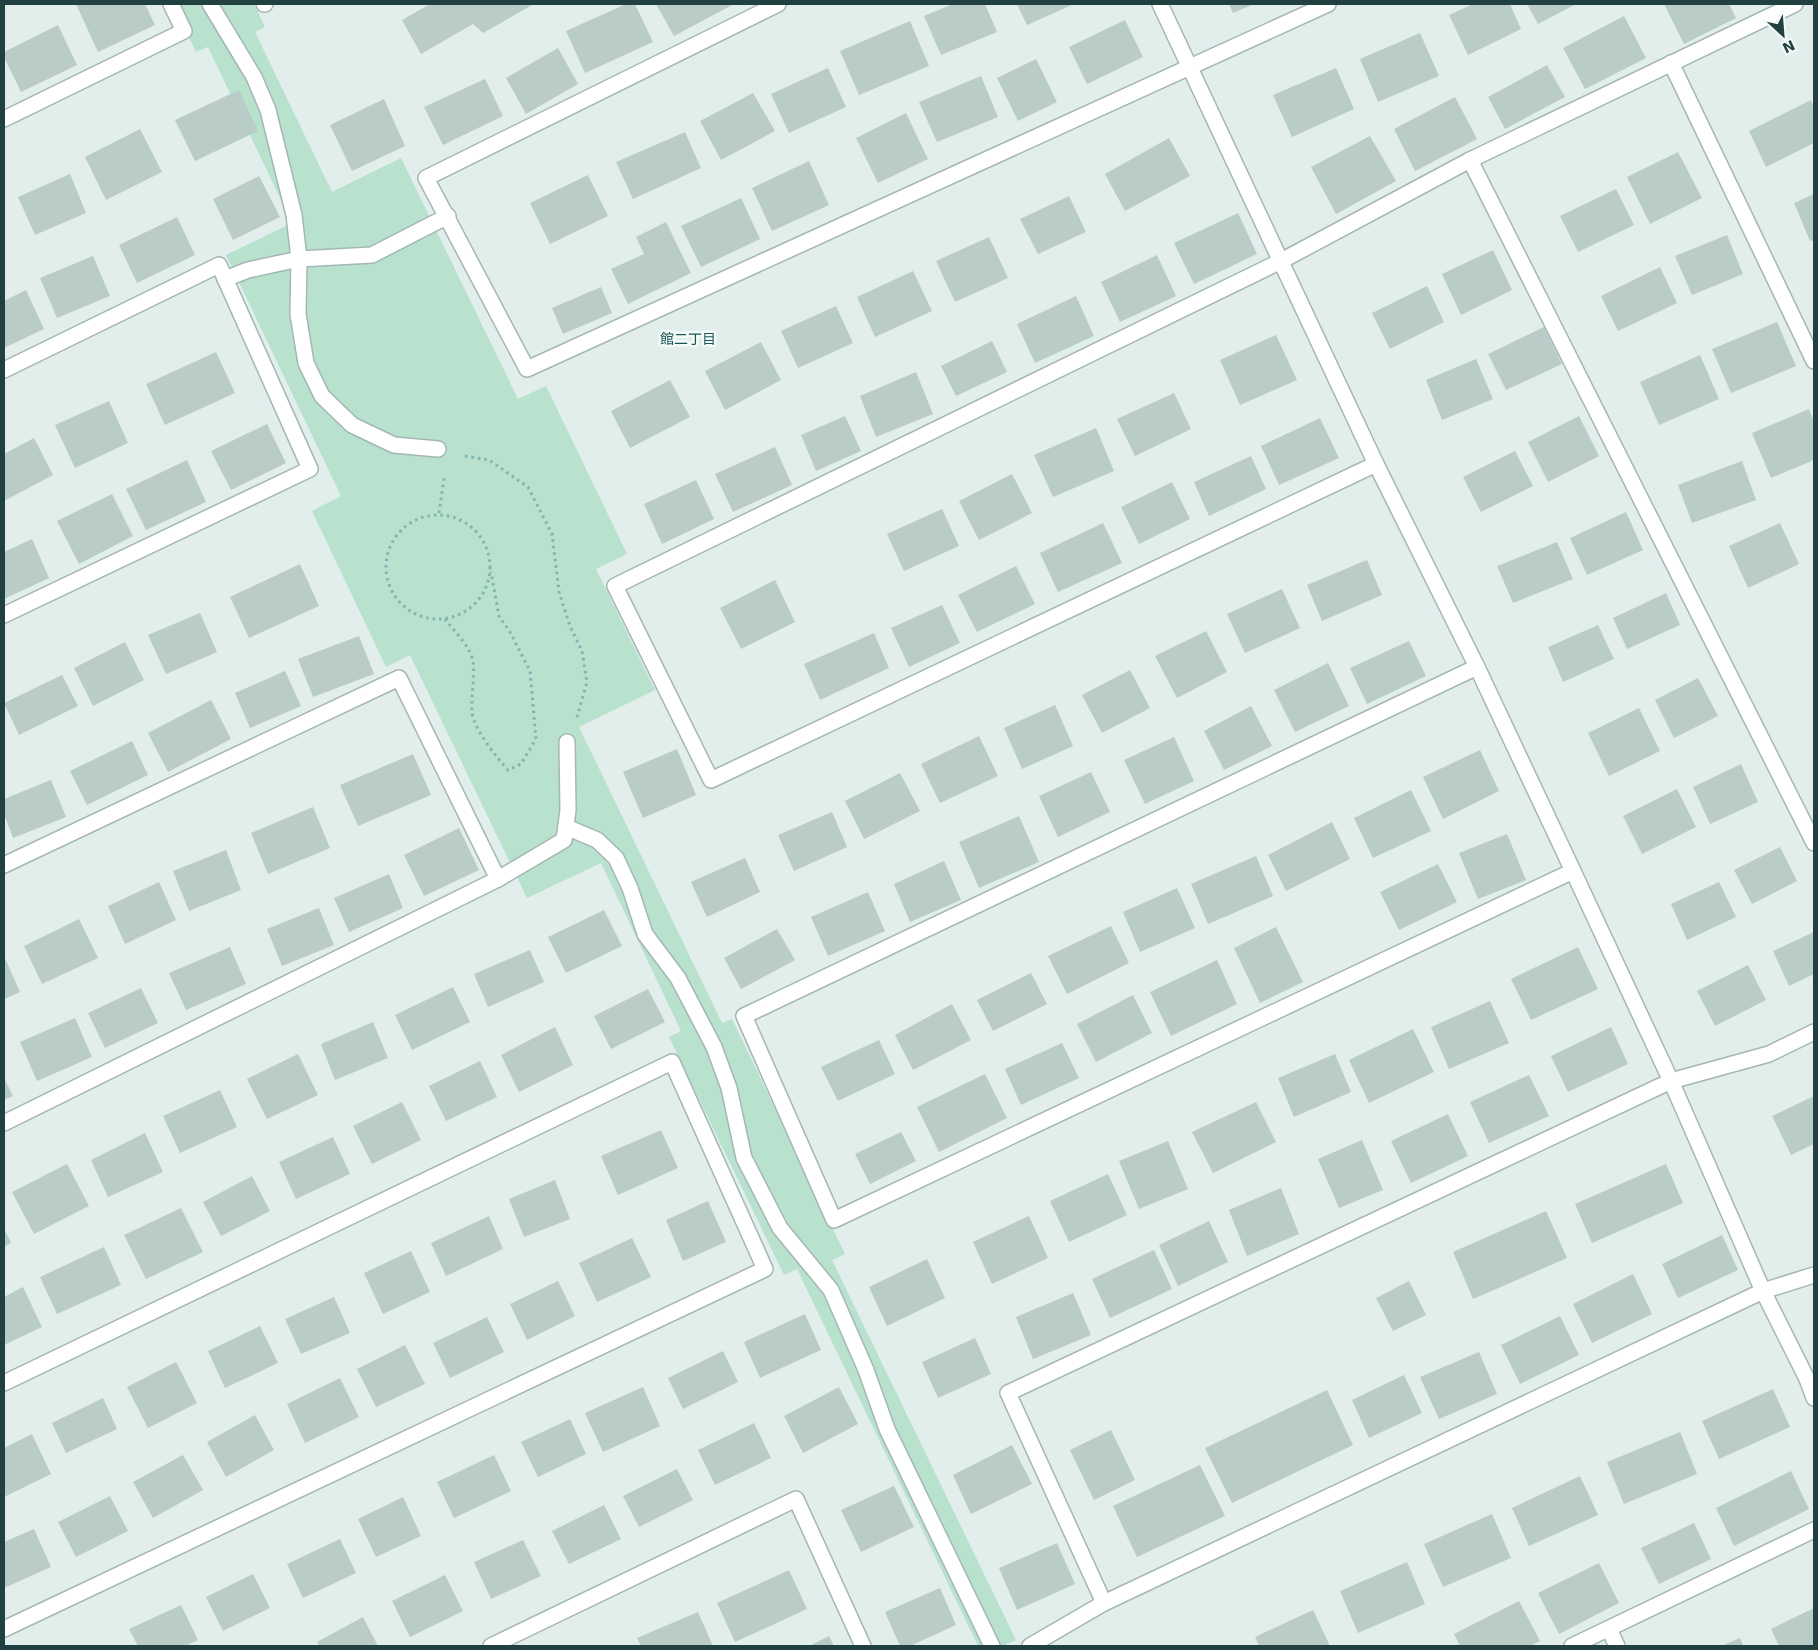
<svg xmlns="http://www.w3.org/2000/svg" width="1818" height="1650" font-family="'DejaVu Sans','Noto Sans JP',sans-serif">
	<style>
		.green { fill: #b8e1ce }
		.building { fill: #baccc8 }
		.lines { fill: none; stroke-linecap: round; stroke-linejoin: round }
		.pedestrian-casing { stroke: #a4b7b4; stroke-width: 18 }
		.minor-casing { stroke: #a4b7b4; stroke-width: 18 }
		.tertiary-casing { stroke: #a4b7b4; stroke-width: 18 }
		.path { stroke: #7fb5b1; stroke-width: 3; stroke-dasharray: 2.5 4; stroke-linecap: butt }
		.pedestrian { stroke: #fff; stroke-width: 15 }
		.minor { stroke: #fff; stroke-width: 15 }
		.tertiary { stroke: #fff; stroke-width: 15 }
		.labels { text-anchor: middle; stroke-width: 5; stroke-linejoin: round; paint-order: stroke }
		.neighbourhood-label { font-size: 14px; fill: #195555; stroke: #f3faf8 }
	</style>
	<rect width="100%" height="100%" fill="#e2eeeb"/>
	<!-- green -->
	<polygon class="green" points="173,4 254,4 265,27 255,32 332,192 401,158 518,399 546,386 627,554 596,569 655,690 579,727 722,1023 732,1019 845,1254 832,1260 1016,1640 1003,1646 978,1646 797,1269 784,1275 669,1037 681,1031 601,863 527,898 410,655 386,667 312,511 341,496 226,255 292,223 208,47 196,52"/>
	<!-- building -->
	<g class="building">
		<polygon points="76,4 145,4 155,25 98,52"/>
		<polygon points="430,4 534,4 483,33 473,24 421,54 402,20"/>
		<polygon points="626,4 635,4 653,42 585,73 566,31"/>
		<polygon points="656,4 734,4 674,36"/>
		<polygon points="953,4 985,4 997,32 941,55 924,16"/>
		<polygon points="1017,4 1074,4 1027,25"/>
		<polygon points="1229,4 1254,4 1233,13"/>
		<polygon points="1473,4 1510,4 1521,29 1468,55 1449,15"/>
		<polygon points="1527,4 1576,4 1538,24"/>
		<polygon points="1664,4 1729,4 1736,18 1684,44"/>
		<polygon points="1624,16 1646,58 1585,89 1563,48"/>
		<polygon points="1125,20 1143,57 1087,84 1069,47"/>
		<polygon points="910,21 929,66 859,95 840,51"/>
		<polygon points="58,25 77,65 21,92 4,57 4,52"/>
		<polygon points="1420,33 1439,76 1378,102 1360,59"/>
		<polygon points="558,48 578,84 526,114 506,78"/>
		<polygon points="1036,59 1057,102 1018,121 997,78"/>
		<polygon points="1547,65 1565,97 1505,129 1488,97"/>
		<polygon points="828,68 846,107 789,133 771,94"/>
		<polygon points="1336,68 1354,109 1292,137 1273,95"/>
		<polygon points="981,76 998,117 937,142 919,102"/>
		<polygon points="485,79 503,116 443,145 424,107"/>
		<polygon points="239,90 258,131 195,161 175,120"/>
		<polygon points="753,93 775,131 721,160 700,121"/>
		<polygon points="1455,97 1477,139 1415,171 1394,129"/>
		<polygon points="384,99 405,146 352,171 330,125"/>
		<polygon points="1811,100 1814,107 1814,143 1766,167 1749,131"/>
		<polygon points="906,113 928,159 878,183 856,138"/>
		<polygon points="140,129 162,172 106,200 85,157"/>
		<polygon points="685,132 701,168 633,199 616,162"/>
		<polygon points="1370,136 1396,181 1336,214 1311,167"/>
		<polygon points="1169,138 1190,176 1125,211 1105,174"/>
		<polygon points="1678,152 1702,198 1650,224 1627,177"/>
		<polygon points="809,161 829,205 772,231 752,188"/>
		<polygon points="70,174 86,213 35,235 18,197"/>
		<polygon points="588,175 608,216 550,244 530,203"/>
		<polygon points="259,176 280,217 233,240 213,199"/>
		<polygon points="1616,189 1634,225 1578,252 1560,216"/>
		<polygon points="1814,194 1814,240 1810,241 1794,203"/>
		<polygon points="1069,196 1086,232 1038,254 1020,219"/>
		<polygon points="741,198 760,239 701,267 681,226"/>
		<polygon points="1238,213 1257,254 1194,284 1174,243"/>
		<polygon points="177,217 195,255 137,283 119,245"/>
		<polygon points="666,222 691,273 628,304 611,269 644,254 636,237"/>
		<polygon points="1727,235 1743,274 1692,295 1675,256"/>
		<polygon points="989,237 1008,278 955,302 936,261"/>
		<polygon points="1493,250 1512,290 1461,315 1442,274"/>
		<polygon points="1157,255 1176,296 1120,322 1101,282"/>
		<polygon points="93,256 110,296 57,318 40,278"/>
		<polygon points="1660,267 1677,303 1618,331 1601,296"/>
		<polygon points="913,271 932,311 875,337 857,297"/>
		<polygon points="1427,286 1444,322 1390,349 1372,313"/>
		<polygon points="601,287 612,313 563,334 552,308"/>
		<polygon points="26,290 44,329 4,348 4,301"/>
		<polygon points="1076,296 1094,336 1035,363 1017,324"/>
		<polygon points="836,306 853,343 798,368 781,331"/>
		<polygon points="1777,322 1796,366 1731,393 1712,349"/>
		<polygon points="1544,327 1562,364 1506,390 1488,354"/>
		<polygon points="1276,335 1297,380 1240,405 1220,360"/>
		<polygon points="992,341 1007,372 956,396 941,366"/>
		<polygon points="761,342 781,380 725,410 705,371"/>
		<polygon points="216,352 235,393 165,425 146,384"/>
		<polygon points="1700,355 1719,399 1659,425 1640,382"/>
		<polygon points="1476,359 1493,399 1442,420 1426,380"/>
		<polygon points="916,372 933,414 876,437 860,396"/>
		<polygon points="670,380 690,417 630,448 611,411"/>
		<polygon points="1174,393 1191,429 1135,456 1117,419"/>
		<polygon points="109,401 128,443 75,468 55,425"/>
		<polygon points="1809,409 1814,421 1814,460 1771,478 1752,433"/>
		<polygon points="845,416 861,451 816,471 801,435"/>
		<polygon points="1579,416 1599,456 1548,482 1528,442"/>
		<polygon points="1320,418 1339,458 1279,485 1261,446"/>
		<polygon points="267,424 286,463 231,490 211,451"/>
		<polygon points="1096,428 1114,471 1053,497 1034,455"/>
		<polygon points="34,438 53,475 4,501 4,454"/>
		<polygon points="775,447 792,485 733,512 715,474"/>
		<polygon points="1515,451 1533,486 1481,512 1463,477"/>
		<polygon points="1251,456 1266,489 1209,516 1194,482"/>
		<polygon points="187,460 206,502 146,530 126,489"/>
		<polygon points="1742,461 1756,500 1692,523 1678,485"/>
		<polygon points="1012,474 1032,513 979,540 959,501"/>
		<polygon points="696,480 714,519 662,544 644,504"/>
		<polygon points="1172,482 1190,519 1139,544 1121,507"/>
		<polygon points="112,494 133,536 79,564 57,521"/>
		<polygon points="942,509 959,546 904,571 887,534"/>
		<polygon points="1626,512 1643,550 1587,575 1570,538"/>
		<polygon points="1103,523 1122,563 1058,592 1040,553"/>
		<polygon points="1780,523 1799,564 1748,588 1729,546"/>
		<polygon points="32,539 49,578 4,599 4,552"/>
		<polygon points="1557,542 1573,579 1513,603 1497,566"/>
		<polygon points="1367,560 1382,595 1322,621 1307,585"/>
		<polygon points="300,564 319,606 249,638 230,597"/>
		<polygon points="1016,566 1035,604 977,632 958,595"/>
		<polygon points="775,580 795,622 741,649 720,608"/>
		<polygon points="1282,589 1300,628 1245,653 1227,614"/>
		<polygon points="1666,593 1680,625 1627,649 1613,618"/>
		<polygon points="942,605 960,643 909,667 891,628"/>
		<polygon points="200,613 217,652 166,674 148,635"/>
		<polygon points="1598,625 1614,659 1563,682 1548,647"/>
		<polygon points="1206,631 1227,672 1177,698 1155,656"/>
		<polygon points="874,633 889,668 820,700 804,664"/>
		<polygon points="359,636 374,674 313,697 298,659"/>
		<polygon points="1409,641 1426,676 1367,704 1350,668"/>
		<polygon points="125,642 144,680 93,706 74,668"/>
		<polygon points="1328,663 1349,706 1295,732 1274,690"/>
		<polygon points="1130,670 1150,708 1102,733 1082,695"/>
		<polygon points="285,671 301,706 250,728 235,693"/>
		<polygon points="62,675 78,706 19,735 4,703"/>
		<polygon points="1698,678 1718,716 1674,738 1655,700"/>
		<polygon points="211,700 231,739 168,772 148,733"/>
		<polygon points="1055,705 1073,746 1022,769 1004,728"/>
		<polygon points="1251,706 1272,746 1224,770 1204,731"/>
		<polygon points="1639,708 1660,751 1609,776 1588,733"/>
		<polygon points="979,736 998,776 940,803 921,764"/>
		<polygon points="1174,737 1194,781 1145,804 1124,760"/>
		<polygon points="132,741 148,775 87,805 70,771"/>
		<polygon points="677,749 696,795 643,818 623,772"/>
		<polygon points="1480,750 1499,791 1443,819 1423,777"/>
		<polygon points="413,754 431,795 358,826 340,785"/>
		<polygon points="1741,764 1758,802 1710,824 1693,787"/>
		<polygon points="1091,772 1110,812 1058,837 1039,796"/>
		<polygon points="900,773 920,811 864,839 845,801"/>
		<polygon points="51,780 66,817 13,838 4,814 4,799"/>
		<polygon points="1677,789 1696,827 1642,854 1623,816"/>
		<polygon points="1411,790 1431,831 1373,858 1354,818"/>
		<polygon points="313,807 330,848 268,874 251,833"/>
		<polygon points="832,812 847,847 794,871 778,835"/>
		<polygon points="1019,816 1039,862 979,888 959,842"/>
		<polygon points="1332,822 1350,859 1286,891 1268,855"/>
		<polygon points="459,828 479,870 424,896 404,855"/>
		<polygon points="1507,834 1526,880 1478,899 1459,853"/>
		<polygon points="1780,847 1797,881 1752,904 1734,870"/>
		<polygon points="226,850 241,890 189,911 173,871"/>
		<polygon points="1256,856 1273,896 1208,924 1191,884"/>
		<polygon points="745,858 760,892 707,917 691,882"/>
		<polygon points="944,861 961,900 910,922 894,884"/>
		<polygon points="1438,864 1457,902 1399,930 1380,892"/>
		<polygon points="389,874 403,908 349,932 334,898"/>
		<polygon points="159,882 176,920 125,944 108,906"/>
		<polygon points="1719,882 1736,917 1687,940 1671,904"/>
		<polygon points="1177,888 1195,928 1140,952 1123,912"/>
		<polygon points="868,892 885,931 828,956 811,917"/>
		<polygon points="319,908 334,945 282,966 267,929"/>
		<polygon points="604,910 622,946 566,973 548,937"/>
		<polygon points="79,919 98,958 42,984 24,946"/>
		<polygon points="1111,926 1129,963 1067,994 1048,956"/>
		<polygon points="1276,927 1303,982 1260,1003 1234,948"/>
		<polygon points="777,929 795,960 741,989 724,958"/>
		<polygon points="1814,932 1814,974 1789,986 1773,951"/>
		<polygon points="230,947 246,984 186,1010 169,973"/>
		<polygon points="1578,947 1598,989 1531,1020 1511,979"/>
		<polygon points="530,950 544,982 488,1007 474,974"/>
		<polygon points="4,956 20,992 4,999"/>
		<polygon points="1217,960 1237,1004 1171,1036 1150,992"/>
		<polygon points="1748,965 1766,1000 1715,1026 1697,991"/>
		<polygon points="1031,973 1047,1004 993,1031 977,1000"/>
		<polygon points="453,987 470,1022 412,1050 395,1015"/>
		<polygon points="141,988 158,1023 105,1048 88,1013"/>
		<polygon points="648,989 665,1022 611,1049 594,1016"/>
		<polygon points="1133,995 1152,1033 1096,1062 1077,1024"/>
		<polygon points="1490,1001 1509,1043 1449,1069 1431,1027"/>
		<polygon points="952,1004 971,1040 913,1070 895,1035"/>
		<polygon points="75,1018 92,1057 37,1081 20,1042"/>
		<polygon points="373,1022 388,1058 335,1080 321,1044"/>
		<polygon points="555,1027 573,1065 519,1092 501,1055"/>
		<polygon points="1611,1027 1628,1064 1568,1092 1551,1056"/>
		<polygon points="1413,1029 1434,1072 1369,1103 1349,1060"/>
		<polygon points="879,1040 895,1074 838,1101 821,1067"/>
		<polygon points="1062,1043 1079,1078 1021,1105 1005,1069"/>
		<polygon points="298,1054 318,1095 267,1119 247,1079"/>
		<polygon points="1335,1054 1351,1092 1294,1117 1278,1078"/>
		<polygon points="480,1061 497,1097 446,1121 429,1086"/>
		<polygon points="985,1074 1007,1118 939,1152 917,1107"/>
		<polygon points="1529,1075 1549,1116 1489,1143 1470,1102"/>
		<polygon points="4,1078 13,1096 4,1100"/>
		<polygon points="220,1090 237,1127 180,1153 163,1116"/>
		<polygon points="1814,1096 1814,1144 1791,1155 1772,1116"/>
		<polygon points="402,1102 421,1140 372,1164 353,1126"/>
		<polygon points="1256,1102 1276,1142 1213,1173 1192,1132"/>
		<polygon points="1448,1114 1468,1156 1411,1183 1391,1141"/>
		<polygon points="661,1130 678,1168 618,1195 601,1156"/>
		<polygon points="901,1132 916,1161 870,1184 855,1154"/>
		<polygon points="145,1133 163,1172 108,1197 91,1160"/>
		<polygon points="333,1137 350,1174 296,1199 279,1162"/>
		<polygon points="1362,1140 1383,1190 1339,1208 1318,1159"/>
		<polygon points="1168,1141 1188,1189 1139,1209 1119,1161"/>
		<polygon points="67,1164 89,1206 34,1234 12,1192"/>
		<polygon points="1666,1164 1683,1203 1592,1243 1575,1204"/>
		<polygon points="1108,1174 1127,1215 1069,1242 1050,1201"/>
		<polygon points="252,1176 270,1211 221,1236 203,1202"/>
		<polygon points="555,1180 570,1219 524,1237 509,1199"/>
		<polygon points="1281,1188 1299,1234 1247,1256 1229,1210"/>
		<polygon points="708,1201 726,1242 683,1261 666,1220"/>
		<polygon points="181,1208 203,1252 146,1279 124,1235"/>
		<polygon points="1546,1211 1567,1258 1473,1299 1453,1252"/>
		<polygon points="489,1216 503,1249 446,1276 431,1243"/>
		<polygon points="1029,1216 1048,1258 992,1284 973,1242"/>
		<polygon points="1209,1221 1228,1262 1178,1286 1159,1245"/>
		<polygon points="4,1228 11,1243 4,1247"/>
		<polygon points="1722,1235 1738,1270 1678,1298 1662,1264"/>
		<polygon points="632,1238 651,1277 597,1302 579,1263"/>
		<polygon points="104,1247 121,1285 57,1314 40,1277"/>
		<polygon points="1154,1250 1172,1289 1110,1318 1092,1279"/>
		<polygon points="411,1251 430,1292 383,1314 364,1273"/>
		<polygon points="927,1259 945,1298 887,1326 869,1287"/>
		<polygon points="1633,1274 1652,1314 1592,1343 1573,1304"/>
		<polygon points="558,1281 575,1316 527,1340 510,1304"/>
		<polygon points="1409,1281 1426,1315 1393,1331 1376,1298"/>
		<polygon points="23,1287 42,1327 4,1345 4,1297"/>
		<polygon points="1073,1293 1091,1335 1033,1359 1016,1317"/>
		<polygon points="334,1297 350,1333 301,1354 285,1319"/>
		<polygon points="805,1314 821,1350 760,1378 744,1342"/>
		<polygon points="1560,1316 1579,1355 1520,1384 1501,1345"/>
		<polygon points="487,1317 504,1352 450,1378 433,1343"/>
		<polygon points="260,1326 278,1363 225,1388 208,1351"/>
		<polygon points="975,1338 991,1374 938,1398 922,1362"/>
		<polygon points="405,1345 425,1384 376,1407 357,1369"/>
		<polygon points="723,1351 738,1382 683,1409 668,1378"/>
		<polygon points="1479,1352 1497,1394 1439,1419 1420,1377"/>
		<polygon points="176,1362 197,1403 148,1428 127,1387"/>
		<polygon points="1404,1375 1422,1413 1369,1438 1352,1400"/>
		<polygon points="340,1378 359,1417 305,1443 287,1404"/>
		<polygon points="643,1387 660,1426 603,1452 585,1413"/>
		<polygon points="839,1387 858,1424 803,1453 784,1416"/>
		<polygon points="1773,1389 1790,1427 1719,1459 1702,1421"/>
		<polygon points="1327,1390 1353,1445 1232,1503 1205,1448"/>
		<polygon points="103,1398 117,1429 66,1453 52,1423"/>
		<polygon points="255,1415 274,1450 226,1477 207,1442"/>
		<polygon points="570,1419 586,1454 538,1477 521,1442"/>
		<polygon points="754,1423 771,1458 715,1485 698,1450"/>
		<polygon points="1111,1430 1135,1480 1094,1500 1070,1450"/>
		<polygon points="1680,1432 1697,1474 1624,1504 1607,1462"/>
		<polygon points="32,1434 51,1474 4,1497 4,1448"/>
		<polygon points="1012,1445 1032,1484 971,1514 953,1475"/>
		<polygon points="183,1455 203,1490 153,1518 133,1482"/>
		<polygon points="494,1455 511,1491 454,1518 437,1482"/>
		<polygon points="1200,1465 1225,1516 1137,1557 1113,1506"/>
		<polygon points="677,1469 693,1500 639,1527 623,1496"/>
		<polygon points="1791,1471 1809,1509 1734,1546 1716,1508"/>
		<polygon points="1580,1476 1598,1515 1529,1546 1512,1508"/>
		<polygon points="894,1486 914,1527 861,1552 841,1510"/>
		<polygon points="110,1496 128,1531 76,1557 58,1522"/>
		<polygon points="403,1497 421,1536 376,1557 358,1519"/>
		<polygon points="604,1505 621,1539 569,1564 552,1531"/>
		<polygon points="1492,1514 1511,1558 1443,1587 1424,1544"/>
		<polygon points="1694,1523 1711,1559 1659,1584 1641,1548"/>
		<polygon points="34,1529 51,1567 4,1588 4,1542"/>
		<polygon points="340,1539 356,1573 303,1598 287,1564"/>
		<polygon points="523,1540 541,1576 491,1599 474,1562"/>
		<polygon points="1057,1543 1075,1584 1017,1610 999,1568"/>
		<polygon points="1407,1562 1425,1604 1358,1633 1340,1591"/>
		<polygon points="1599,1563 1619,1603 1559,1634 1538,1593"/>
		<polygon points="789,1570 807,1609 735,1642 717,1603"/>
		<polygon points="253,1574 270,1608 223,1631 206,1597"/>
		<polygon points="445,1575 463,1611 410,1637 392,1601"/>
		<polygon points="940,1588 956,1625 910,1646 900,1646 885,1612"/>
		<polygon points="1519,1601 1540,1641 1530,1646 1460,1646 1454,1634"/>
		<polygon points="181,1605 198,1640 185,1646 138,1646 129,1629"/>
		<polygon points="1814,1608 1814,1646 1779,1646 1771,1629"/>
		<polygon points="1313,1610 1330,1646 1259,1646 1255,1637"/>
		<polygon points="698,1612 713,1646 641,1646 637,1638"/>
		<polygon points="363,1617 378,1646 320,1646 317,1642"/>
		<polygon points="829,1636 834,1646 809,1646"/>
		<polygon points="1740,1638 1743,1646 1721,1646"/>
	</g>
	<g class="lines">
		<defs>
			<g id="pedestrian">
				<polyline points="210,4 254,77 268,110 294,215 299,259 298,314 306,363 322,396 352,425 394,445 438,449"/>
				<polyline points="225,279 248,270 299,259 372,255 448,216"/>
				<polyline points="566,827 597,840 616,858 630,888 645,934 678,978 714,1047 729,1088 744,1158 780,1228 831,1290 866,1370 887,1429 992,1646"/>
				<polyline points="498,879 564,840 568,810 567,742"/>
			</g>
			<g id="minor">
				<polyline points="264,4 265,4"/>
				<polyline points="778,4 426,178 527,369 1328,4"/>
				<polyline points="1671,63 1814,361"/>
				<polyline points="4,119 184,31 171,4"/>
				<polyline points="1470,160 1814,843"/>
				<polyline points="4,370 219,265 310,469 4,615"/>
				<polyline points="1376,464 711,780 615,586 1281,261 1470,160 1795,4"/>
				<polyline points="1477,667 744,1016 834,1220 1573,871"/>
				<polyline points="4,865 399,678 498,879 4,1123"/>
				<polyline points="1814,1275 1763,1291 1807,1379 1814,1398"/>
				<polyline points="4,1383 672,1062 765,1269 4,1629"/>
				<polyline points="1104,1603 1008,1393 1671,1081 1769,1054 1814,1032"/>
				<polyline points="1609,1629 1617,1646"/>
				<polyline points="491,1646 796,1499 863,1646"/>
				<polyline points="1572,1646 1814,1530"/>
			</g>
			<polyline id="tertiary" points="1030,1646 1104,1603 1763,1291 1671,1081 1573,871 1477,667 1376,464 1160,4"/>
		</defs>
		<!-- pedestrian casing -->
		<use href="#pedestrian" class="pedestrian-casing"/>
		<!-- minor casing -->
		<use href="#minor" class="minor-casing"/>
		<!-- tertiary casing -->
		<use href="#tertiary" class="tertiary-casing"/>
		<!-- path -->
		<g class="path">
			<polyline points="465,456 489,460 528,487 552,534 559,592 570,626 582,651 587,682 577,717"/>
			<polyline points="439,513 444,478"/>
			<circle cx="438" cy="567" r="52"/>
			<path d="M445,619c9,12 25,27 28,42 2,17 -2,34 -1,50 0,16 25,47 36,59l13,-6 15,-25 -6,-68 -20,-39 -11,-16 -8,-44"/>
		</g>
		<!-- pedestrian -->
		<use href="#pedestrian" class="pedestrian"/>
		<!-- minor -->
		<use href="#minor" class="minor"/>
		<!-- tertiary -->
		<use href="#tertiary" class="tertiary"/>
	</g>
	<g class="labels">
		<!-- neighbourhood labels -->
		<g class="neighbourhood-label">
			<text x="688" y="344">館二丁目</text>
		</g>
	</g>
	<!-- border -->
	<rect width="1818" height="1650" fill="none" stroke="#204140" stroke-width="10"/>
	<!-- north arrow -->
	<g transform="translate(1783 35) rotate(154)" stroke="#f3faf8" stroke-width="4" paint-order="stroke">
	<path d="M0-4L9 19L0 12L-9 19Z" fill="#204140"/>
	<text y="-8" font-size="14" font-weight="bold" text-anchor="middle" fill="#204140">N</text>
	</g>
</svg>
